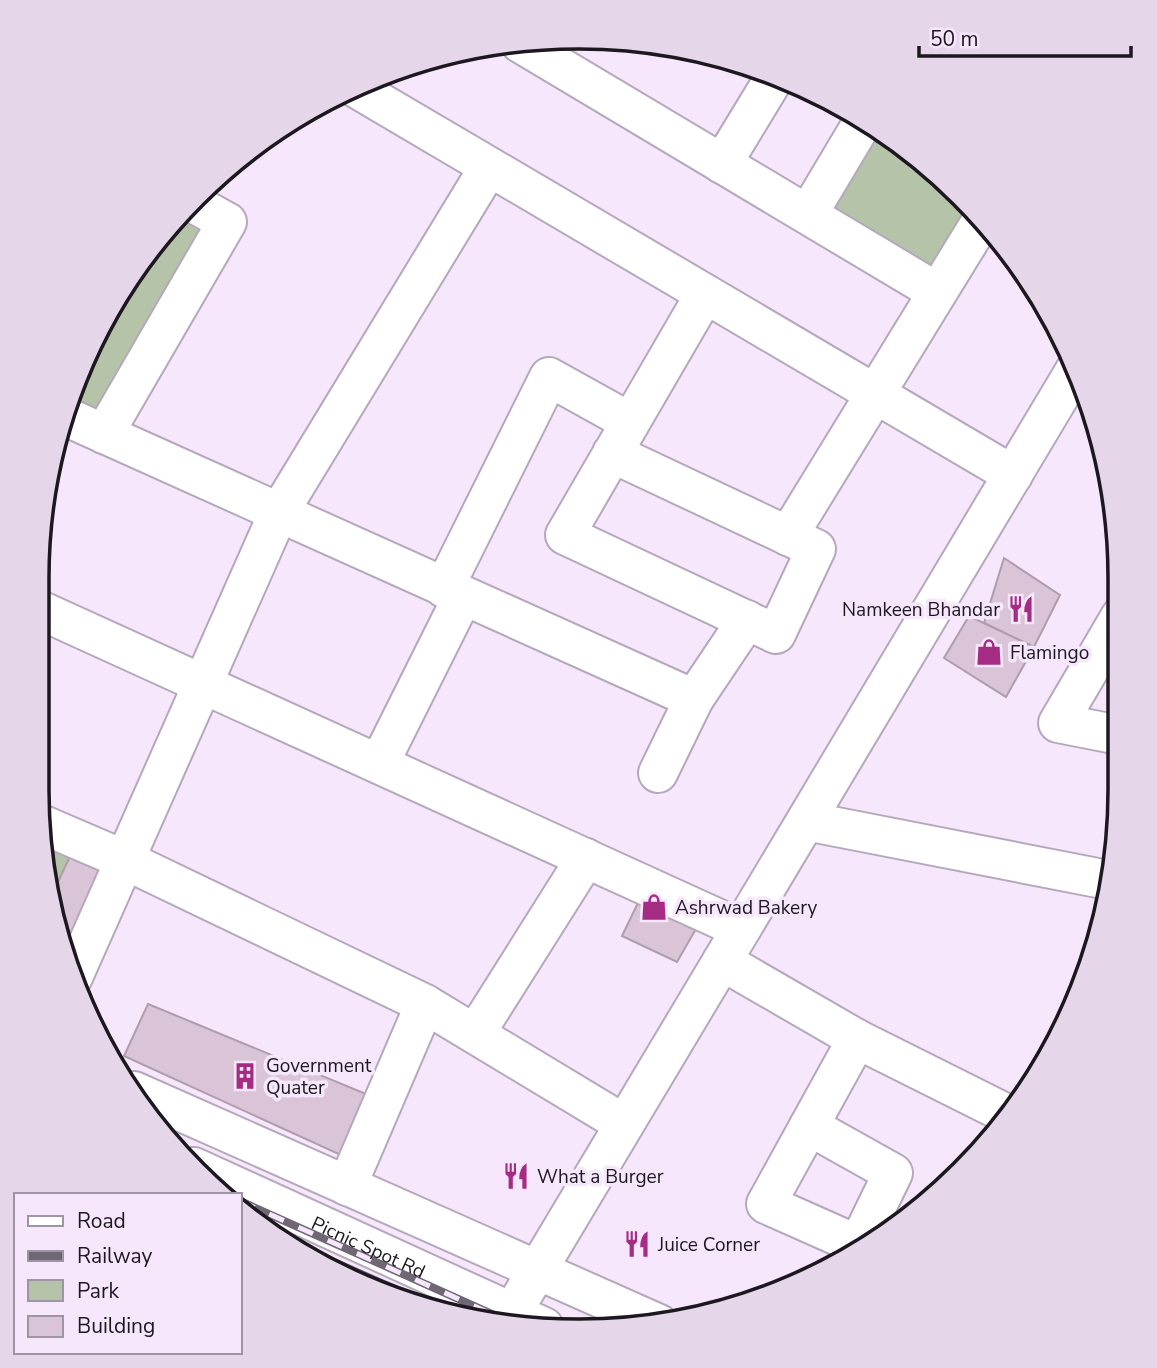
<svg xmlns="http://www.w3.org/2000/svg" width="1157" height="1368" font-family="'Nunito Sans',sans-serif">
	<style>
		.green { fill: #b5c4a9 }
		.building { fill: #d9c5d7; stroke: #af9cad; stroke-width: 2 }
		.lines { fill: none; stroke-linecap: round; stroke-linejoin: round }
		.minor-casing { stroke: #b6a8bc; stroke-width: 42 }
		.minor { stroke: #fff; stroke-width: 38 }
		.rail-casing { stroke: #6f6774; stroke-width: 8 }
		.rail { stroke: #f6e7fc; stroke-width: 5; stroke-dasharray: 16; stroke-linecap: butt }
		.labels { text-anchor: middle; stroke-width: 7; stroke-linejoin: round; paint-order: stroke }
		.poi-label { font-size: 19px; fill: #1d1820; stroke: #f6e7fc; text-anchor: start }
		.street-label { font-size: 19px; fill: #1d1820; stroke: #f6e7fc }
		.rim { fill: none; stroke: #1d1820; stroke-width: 3.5 }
	</style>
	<rect width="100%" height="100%" fill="#f6e7fc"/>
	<!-- green -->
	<g class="green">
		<polygon points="880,128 962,196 973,210 936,271 826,203"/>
		<polygon points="179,219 204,233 99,412 75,399 92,339"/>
		<polygon points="44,842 71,854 51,897"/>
	</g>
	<!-- building -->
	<g class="building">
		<polygon points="1004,558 1060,595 1034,647 984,623"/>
		<polygon points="969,616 1034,647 1006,697 944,658"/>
		<polygon points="71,854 109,854 65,955 55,929 51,897"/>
		<polygon points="646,886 697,927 677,962 622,936"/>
		<polygon points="148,1004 371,1096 343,1156 124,1056"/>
	</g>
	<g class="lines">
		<defs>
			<g id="minor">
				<polyline points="520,43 937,292"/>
				<polyline points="354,87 1013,475"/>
				<polyline points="722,164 776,75"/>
				<polyline points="808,214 864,120"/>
				<polyline points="69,418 694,699"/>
				<polyline points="104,434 227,222 191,202"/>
				<polyline points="612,453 816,549 776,634 565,535 705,294"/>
				<polyline points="788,536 982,220"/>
				<polyline points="444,588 549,377 630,422"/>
				<polyline points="40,610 741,929"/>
				<polyline points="1119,735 1058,723 1120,617"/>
				<polyline points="379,764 463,596"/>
				<polyline points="658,773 694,699 747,620"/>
				<polyline points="806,821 1108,880"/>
				<polyline points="41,824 125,860 425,1004 624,1124"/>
				<polyline points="722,961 857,1039 1009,1115"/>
				<polyline points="73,977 278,514 489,167"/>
				<polyline points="475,1034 586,858"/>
				<polyline points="857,1039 766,1204 865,1248"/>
				<polyline points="134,1091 659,1324"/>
				<polyline points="809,1126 893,1173 858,1245"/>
				<path id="s1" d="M194,1167l350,160"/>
				<polyline points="347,1186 425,1004"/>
				<polyline points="504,1326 1077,367"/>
			</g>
		</defs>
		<!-- minor casing -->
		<use href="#minor" class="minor-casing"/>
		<!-- minor -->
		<use href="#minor" class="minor"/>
		<defs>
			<g id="rail">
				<polyline points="225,1194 227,1195"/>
				<polyline points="240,1201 521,1327"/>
				<polyline points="271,1234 440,1309"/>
			</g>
		</defs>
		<!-- rail casing -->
		<use href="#rail" class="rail-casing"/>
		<!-- rail -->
		<use href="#rail" class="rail"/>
	</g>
	<!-- icons -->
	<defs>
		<symbol id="restaurant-bare" viewBox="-9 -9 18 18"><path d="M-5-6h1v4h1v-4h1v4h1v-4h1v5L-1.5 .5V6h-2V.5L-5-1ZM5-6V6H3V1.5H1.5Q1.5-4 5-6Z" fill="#a42c83" stroke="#f6e7fc" stroke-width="2.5" paint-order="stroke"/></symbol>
		<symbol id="shop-bare" viewBox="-9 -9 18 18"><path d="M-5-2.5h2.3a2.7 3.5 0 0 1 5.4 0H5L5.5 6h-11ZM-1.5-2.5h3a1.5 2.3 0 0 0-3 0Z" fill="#a42c83" stroke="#f6e7fc" stroke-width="2.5" paint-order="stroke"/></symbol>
		<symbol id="building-bare" viewBox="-9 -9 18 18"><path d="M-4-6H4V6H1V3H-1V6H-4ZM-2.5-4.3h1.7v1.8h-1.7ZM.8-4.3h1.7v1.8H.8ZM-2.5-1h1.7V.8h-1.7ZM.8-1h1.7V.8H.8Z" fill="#a42c83" stroke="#f6e7fc" stroke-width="2.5" paint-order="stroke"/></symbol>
	</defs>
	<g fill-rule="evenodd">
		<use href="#restaurant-bare" x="1002" y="590" width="38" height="38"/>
		<use href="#shop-bare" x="970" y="633" width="38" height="38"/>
		<use href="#shop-bare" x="635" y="888" width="38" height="38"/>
		<use href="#building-bare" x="226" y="1057" width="38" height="38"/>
		<use href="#restaurant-bare" x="497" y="1157" width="38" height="38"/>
		<use href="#restaurant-bare" x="618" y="1225" width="38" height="38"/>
	</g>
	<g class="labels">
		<!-- poi labels -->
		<g class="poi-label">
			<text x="1000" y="616" text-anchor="end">Namkeen Bhandar</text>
			<text x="1010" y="659">Flamingo</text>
			<text x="675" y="914">Ashrwad Bakery</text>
			<text x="266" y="1072">Government<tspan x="266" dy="22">Quater</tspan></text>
			<text x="537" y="1183">What a Burger</text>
			<text x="658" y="1251">Juice Corner</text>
		</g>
		<!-- street labels -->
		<g class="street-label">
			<text dy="7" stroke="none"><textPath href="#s1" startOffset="192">Picnic Spot Rd</textPath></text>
		</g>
	</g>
	<!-- crop -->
	<path d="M0 0H1157V1368H0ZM578 49H579A529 529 0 0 1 1108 578V790A529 529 0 0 1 579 1319H578A529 529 0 0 1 49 790V578A529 529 0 0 1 578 49Z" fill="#e5d6ea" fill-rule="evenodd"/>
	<path class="rim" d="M578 49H579A529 529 0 0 1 1108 578V790A529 529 0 0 1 579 1319H578A529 529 0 0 1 49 790V578A529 529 0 0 1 578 49Z"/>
	<!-- legend -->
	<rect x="14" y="1193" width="228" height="161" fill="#f6e7fc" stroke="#9f94a4" stroke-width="2"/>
	<rect x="28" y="1216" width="35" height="10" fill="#ffffff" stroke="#9f94a4" stroke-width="2"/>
	<text x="77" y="1228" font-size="21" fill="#1d1820">Road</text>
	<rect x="28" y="1251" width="35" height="10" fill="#6f6774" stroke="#9f94a4" stroke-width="2"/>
	<text x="77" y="1263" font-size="21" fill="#1d1820">Railway</text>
	<rect x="28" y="1280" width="35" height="21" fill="#b5c4a9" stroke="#9f94a4" stroke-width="2"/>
	<text x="77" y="1298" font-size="21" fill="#1d1820">Park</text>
	<rect x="28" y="1316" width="35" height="21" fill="#d9c5d7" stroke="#9f94a4" stroke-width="2"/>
	<text x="77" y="1333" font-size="21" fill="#1d1820">Building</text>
	<!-- scale -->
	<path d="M919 46v10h212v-10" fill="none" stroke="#1d1820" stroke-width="3.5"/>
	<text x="930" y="46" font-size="21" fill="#1d1820" stroke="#f6e7fc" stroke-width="5" paint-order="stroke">50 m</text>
</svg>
